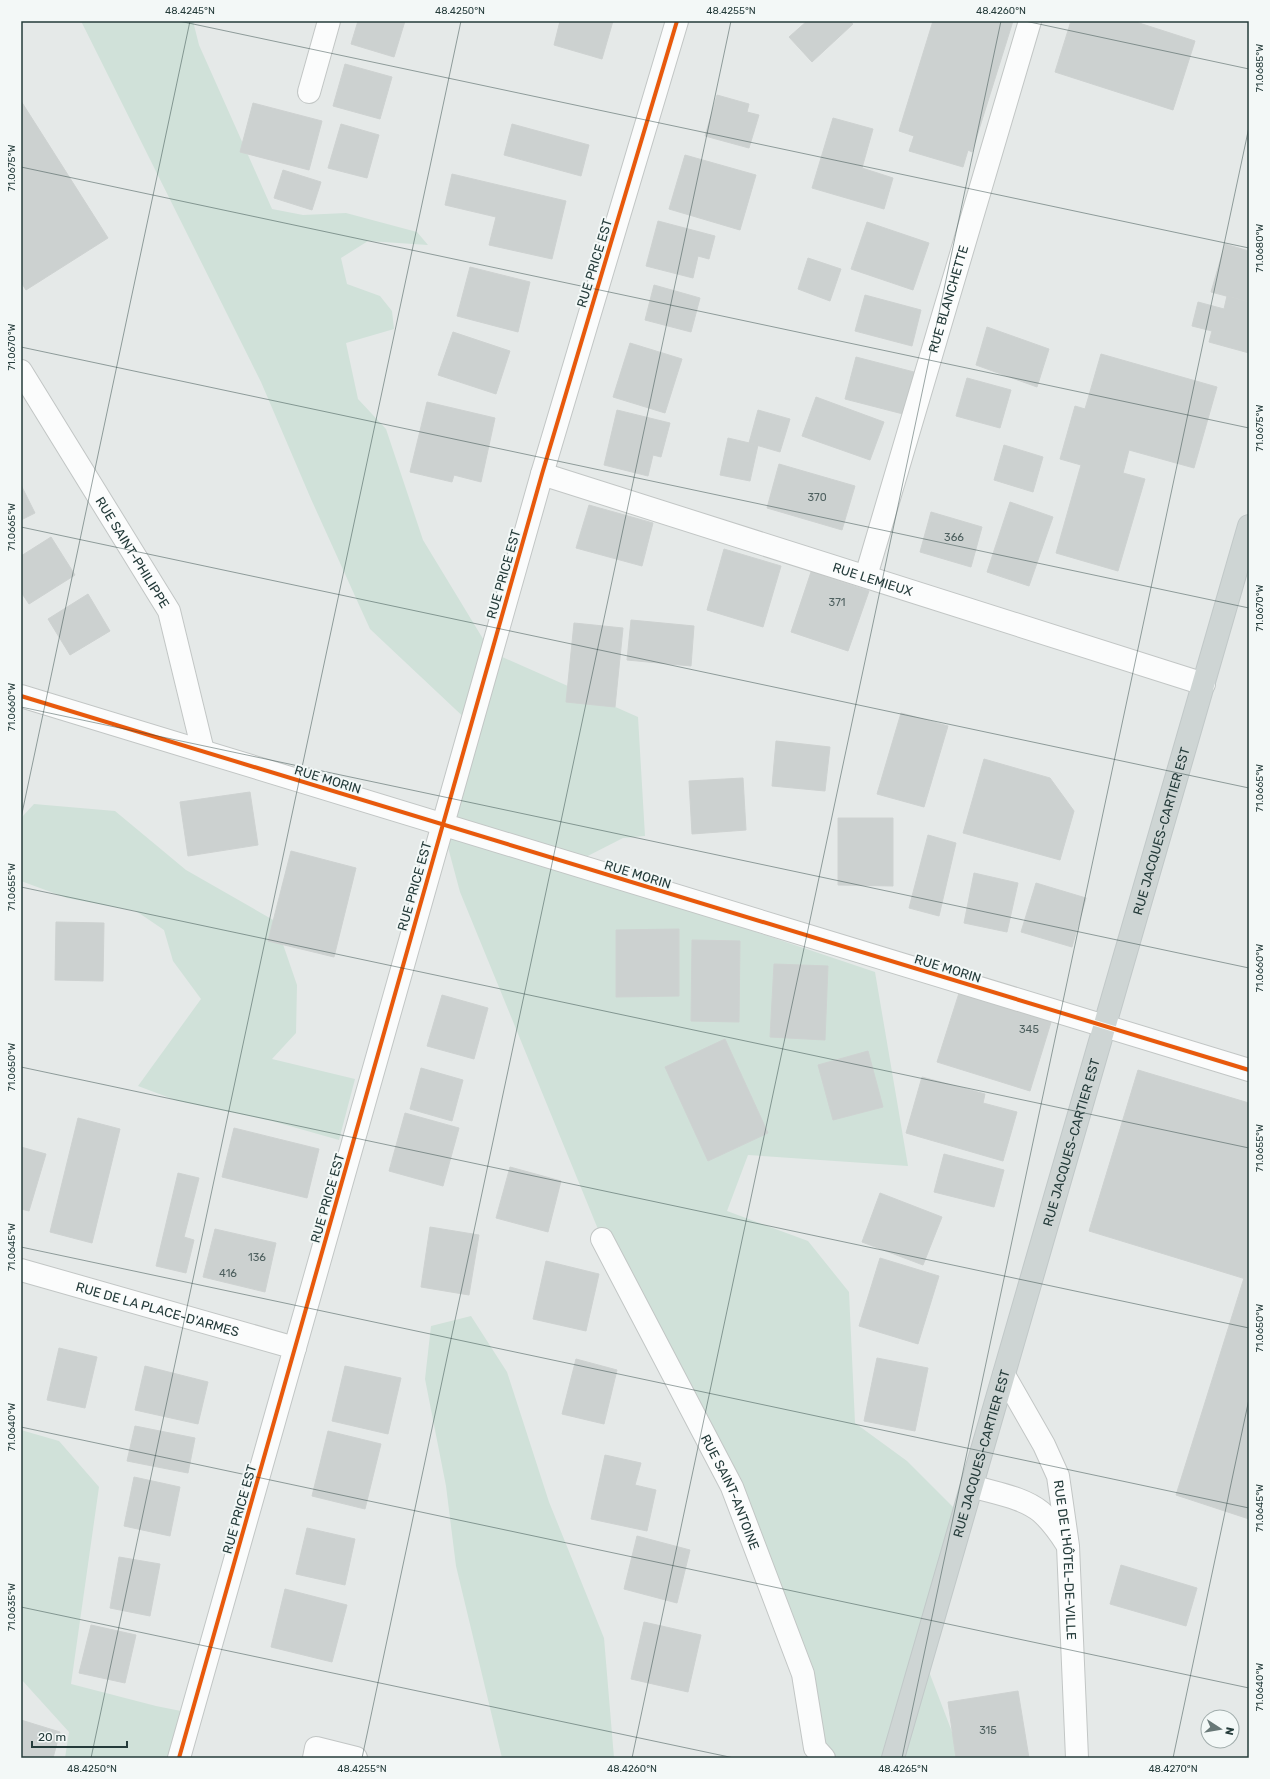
<svg xmlns="http://www.w3.org/2000/svg" width="1270" height="1779" font-family="Rubik,sans-serif">
	<style>
		.green { fill: #d0e1d9 }
		.building { fill: #ccd1d0; stroke: #ced2d1 }
		.lines { fill: none; stroke-linecap: round; stroke-linejoin: round }
		.minor-casing { stroke: #c2c6c5; stroke-width: 24 }
		.major-casing { stroke: #c1c8c8; stroke-width: 24 }
		.minor { stroke: #fbfcfc; stroke-width: 22 }
		.major { stroke: #ced5d4; stroke-width: 22 }
		.cycleway-casing { stroke: #f3f8f7; stroke-width: 6 }
		.cycleway { stroke: #e8590c; stroke-width: 4 }
		.ticks { fill: none; stroke: #243b3a; stroke-width: 1; stroke-opacity: 0.45 }
		.labels { text-anchor: middle; stroke-width: 4; stroke-linejoin: round; paint-order: stroke }
		.number-label { font-size: 11px; fill: #4f6160 }
		.street-label { font-size: 13px; fill: #243b3a; stroke: #f3f8f7 }
		.neatline { fill: none; stroke: #243b3a; stroke-width: 1.5 }
		.ticks-label { font-size: 10px; text-anchor: middle; fill: #243b3a }
	</style>
	<rect width="100%" height="100%" fill="#e5e9e8"/>
	<!-- green -->
	<g class="green">
		<polygon points="81,21 193,21 199,45 272,209 303,215 346,213 417,232 428,245 368,241 341,258 347,284 380,296 392,311 394,329 346,343 358,399 386,429 423,540 491,652 638,717 645,836 623,838 572,864 738,926 875,972 908,1166 748,1155 727,1211 808,1241 849,1292 855,1423 907,1461 963,1517 923,1656 962,1758 824,1758 803,1674 732,1487 602,1239 460,892 442,825 471,724 370,629 311,499 261,382"/>
		<polygon points="34,804 115,811 186,870 275,921 297,985 296,1033 272,1059 355,1079 339,1140 272,1121 178,1101 138,1086 201,999 173,961 164,930 136,911 67,898 21,881 21,818"/>
		<polygon points="471,1316 507,1372 549,1502 604,1638 614,1758 502,1758 456,1566 446,1486 425,1379 431,1326"/>
		<polygon points="21,1430 59,1441 99,1487 71,1684 156,1706 191,1713 179,1758 65,1758 69,1732 21,1679"/>
	</g>
	<!-- building -->
	<g class="building">
		<polygon points="358,21 405,21 394,57 351,44"/>
		<polygon points="560,21 613,21 602,59 554,45"/>
		<polygon points="807,21 850,21 853,24 812,62 789,37"/>
		<polygon points="933,21 1013,21 972,152 968,150 963,167 909,151 914,136 899,131"/>
		<polygon points="1071,21 1133,21 1195,41 1173,110 1055,72"/>
		<polygon points="345,64 392,77 380,119 333,106"/>
		<polygon points="717,95 749,104 747,112 759,115 749,148 705,136"/>
		<polygon points="21,101 108,238 26,290 21,282"/>
		<polygon points="253,103 322,121 309,170 240,152"/>
		<polygon points="833,118 873,129 862,168 893,178 884,209 812,188"/>
		<polygon points="341,124 379,135 367,178 328,168"/>
		<polygon points="512,124 589,145 581,176 504,155"/>
		<polygon points="685,155 756,175 740,230 669,209"/>
		<polygon points="283,170 321,182 312,210 274,198"/>
		<polygon points="452,174 566,201 552,259 489,245 496,217 445,205"/>
		<polygon points="658,221 715,236 709,259 698,256 693,278 646,266"/>
		<polygon points="867,222 929,243 913,290 851,269"/>
		<polygon points="1225,244 1249,251 1249,302 1211,292"/>
		<polygon points="808,258 841,269 830,301 798,289"/>
		<polygon points="470,267 530,282 518,332 457,316"/>
		<polygon points="654,285 700,298 691,332 645,320"/>
		<polygon points="865,295 921,310 912,346 855,331"/>
		<polygon points="1227,296 1249,302 1249,353 1209,342 1212,331 1192,326 1198,302 1224,309"/>
		<polygon points="987,327 1049,349 1037,387 976,365"/>
		<polygon points="453,332 510,351 496,394 438,375"/>
		<polygon points="630,343 682,359 665,413 613,397"/>
		<polygon points="1101,354 1217,387 1194,468 1129,450 1123,473 1145,479 1118,571 1056,553 1081,465 1060,459 1075,406 1085,409"/>
		<polygon points="856,357 914,372 903,414 845,399"/>
		<polygon points="967,378 1011,390 1000,428 956,416"/>
		<polygon points="816,397 884,422 870,460 802,436"/>
		<polygon points="427,402 495,418 481,482 454,475 452,482 410,472"/>
		<polygon points="617,410 670,423 661,457 653,455 648,476 604,465"/>
		<polygon points="758,410 790,419 780,452 749,443"/>
		<polygon points="728,438 758,445 750,481 720,475"/>
		<polygon points="1004,445 1043,457 1033,492 994,480"/>
		<polygon points="779,464 855,486 842,530 767,508"/>
		<polygon points="21,485 35,513 21,520"/>
		<polygon points="1010,502 1053,517 1029,586 987,572"/>
		<polygon points="589,505 653,523 642,566 576,548"/>
		<polygon points="931,512 982,527 971,567 920,552"/>
		<polygon points="51,537 75,575 29,604 21,592 21,556"/>
		<polygon points="724,549 781,566 763,627 707,610"/>
		<polygon points="811,572 869,591 848,651 791,632"/>
		<polygon points="88,594 110,631 70,655 48,619"/>
		<polygon points="631,620 694,626 691,666 627,660"/>
		<polygon points="574,623 623,628 615,707 566,702"/>
		<polygon points="901,713 948,726 924,807 877,794"/>
		<polygon points="776,741 830,747 825,791 772,786"/>
		<polygon points="984,759 1050,778 1074,811 1060,860 963,833"/>
		<polygon points="743,778 746,830 692,834 689,781"/>
		<polygon points="250,792 258,845 188,856 180,802"/>
		<polygon points="838,818 893,818 893,886 838,885"/>
		<polygon points="928,835 956,843 939,916 909,908"/>
		<polygon points="291,851 356,868 334,957 268,941"/>
		<polygon points="974,873 1018,883 1007,932 964,923"/>
		<polygon points="1036,883 1086,898 1072,947 1021,932"/>
		<polygon points="56,922 104,923 103,981 55,980"/>
		<polygon points="679,929 679,996 616,997 616,930"/>
		<polygon points="692,940 740,941 739,1022 691,1021"/>
		<polygon points="774,964 828,966 825,1040 770,1037"/>
		<polygon points="960,990 1052,1019 1030,1091 937,1062"/>
		<polygon points="442,995 488,1008 474,1059 427,1046"/>
		<polygon points="725,1039 768,1133 708,1161 665,1067"/>
		<polygon points="868,1051 883,1107 833,1120 818,1065"/>
		<polygon points="421,1068 463,1080 452,1121 410,1109"/>
		<polygon points="1138,1070 1249,1103 1249,1280 1089,1231"/>
		<polygon points="922,1077 985,1094 983,1103 1017,1112 1003,1161 906,1133"/>
		<polygon points="405,1113 459,1128 443,1186 389,1171"/>
		<polygon points="78,1118 120,1129 92,1243 50,1232"/>
		<polygon points="234,1128 319,1149 307,1198 222,1177"/>
		<polygon points="21,1147 46,1154 29,1211 21,1209"/>
		<polygon points="944,1154 1004,1170 994,1207 934,1192"/>
		<polygon points="510,1167 561,1181 548,1232 496,1218"/>
		<polygon points="178,1173 199,1178 184,1237 194,1240 186,1273 156,1266"/>
		<polygon points="880,1193 942,1217 923,1265 862,1242"/>
		<polygon points="430,1227 479,1235 469,1295 421,1287"/>
		<polygon points="215,1229 276,1243 265,1292 203,1277"/>
		<polygon points="880,1258 939,1276 918,1344 859,1326"/>
		<polygon points="546,1261 599,1274 586,1331 533,1319"/>
		<polygon points="1244,1278 1249,1280 1249,1519 1176,1495"/>
		<polygon points="59,1348 97,1357 85,1408 47,1400"/>
		<polygon points="877,1358 928,1368 915,1431 864,1421"/>
		<polygon points="576,1359 617,1370 604,1424 562,1414"/>
		<polygon points="145,1366 208,1382 198,1424 135,1410"/>
		<polygon points="345,1366 401,1378 388,1434 332,1421"/>
		<polygon points="135,1426 195,1438 188,1473 127,1461"/>
		<polygon points="328,1431 381,1444 365,1509 312,1496"/>
		<polygon points="605,1455 641,1463 635,1485 656,1490 647,1531 591,1519"/>
		<polygon points="134,1477 180,1487 170,1536 124,1526"/>
		<polygon points="307,1528 355,1539 345,1585 296,1574"/>
		<polygon points="637,1536 690,1550 677,1603 624,1589"/>
		<polygon points="119,1557 160,1564 150,1616 110,1608"/>
		<polygon points="1121,1565 1197,1588 1186,1626 1110,1604"/>
		<polygon points="285,1589 347,1605 332,1662 271,1647"/>
		<polygon points="644,1622 701,1635 688,1692 631,1679"/>
		<polygon points="91,1625 136,1635 125,1683 79,1673"/>
		<polygon points="1018,1691 1029,1758 956,1758 948,1702"/>
		<polygon points="21,1720 60,1732 53,1758 21,1758"/>
	</g>
	<g class="lines">
		<defs>
			<g id="minor">
				<polyline points="309,92 329,21"/>
				<path id="s1" d="M21,371l148,240 34,140"/>
				<path id="s2" d="M542,474l662,210"/>
				<path id="s3" d="M866,576l164,-555"/>
				<polyline points="21,696 1249,1070"/>
				<path id="s4" d="M602,1239l130,248 71,187 12,74 9,10"/>
				<path id="s5" d="M21,1270l274,78"/>
				<path id="s6" d="M1004,1375l40,70 14,31 10,70 9,212"/>
				<path d="M972,1486c22,7 51,11 69,26 10,9 18,20 25,31"/>
				<polyline points="179,1758 542,474 677,21"/>
				<polyline points="314,1758 316,1748 356,1758"/>
			</g>
			<g id="major">
				<path id="s7" d="M893,1758l356,-1232"/>
			</g>
		</defs>
		<!-- minor casing -->
		<use href="#minor" class="minor-casing"/>
		<!-- major casing -->
		<use href="#major" class="major-casing"/>
		<!-- minor -->
		<use href="#minor" class="minor"/>
		<!-- major -->
		<use href="#major" class="major"/>
		<defs>
			<g id="cycleway">
				<polyline points="21,696 1249,1070"/>
				<polyline points="179,1758 542,474 677,21"/>
			</g>
		</defs>
		<!-- cycleway casing -->
		<use href="#cycleway" class="cycleway-casing"/>
		<!-- cycleway -->
		<use href="#cycleway" class="cycleway"/>
	</g>
	<!-- ticks -->
	<path class="ticks" d="M179,21l1070,227M1025,21l224,48M21,167l1228,261M21,347l1228,261M21,527l1228,261M21,707l1228,261M21,818l169,-797M21,887l1228,261M21,1067l1228,261M21,1247l1228,261M21,1427l1228,261M21,1607l713,151M91,1758l370,-1737M362,1758l369,-1737M632,1758l369,-1737M902,1758l347,-1631M1173,1758l76,-359"/>
	<g class="labels">
		<!-- number labels -->
		<g class="number-label">
			<text x="817" y="501">370</text>
			<text x="954" y="541">366</text>
			<text x="837" y="606">371</text>
			<text x="1029" y="1033">345</text>
			<text x="257" y="1261">136</text>
			<text x="228" y="1277">416</text>
			<text x="988" y="1734">315</text>
		</g>
		<!-- street labels -->
		<g class="street-label">
			<text transform="translate(594 263) rotate(-73)" y="5">RUE PRICE EST</text>
			<text dy="5" stroke="none"><textPath href="#s3" startOffset="289">RUE BLANCHETTE</textPath></text>
			<text dy="5" stroke="none"><textPath href="#s1" startOffset="213">RUE SAINT-PHILIPPE</textPath></text>
			<text transform="translate(503 574) rotate(-74)" y="5">RUE PRICE EST</text>
			<text dy="5" stroke="none"><textPath href="#s2" startOffset="347">RUE LEMIEUX</textPath></text>
			<text transform="translate(328 779) rotate(17)" y="5">RUE MORIN</text>
			<text dy="5" stroke="none"><textPath href="#s7" startOffset="965">RUE JACQUES-CARTIER EST</textPath></text>
			<text transform="translate(638 874) rotate(17)" y="5">RUE MORIN</text>
			<text transform="translate(414 886) rotate(-74)" y="5">RUE PRICE EST</text>
			<text transform="translate(948 968) rotate(17)" y="5">RUE MORIN</text>
			<text dy="5" stroke="none"><textPath href="#s7" startOffset="641">RUE JACQUES-CARTIER EST</textPath></text>
			<text transform="translate(327 1198) rotate(-74)" y="5">RUE PRICE EST</text>
			<text dy="5" stroke="none"><textPath href="#s5" startOffset="142">RUE DE LA PLACE-D'ARMES</textPath></text>
			<text dy="5" stroke="none"><textPath href="#s7" startOffset="317">RUE JACQUES-CARTIER EST</textPath></text>
			<text dy="5" stroke="none"><textPath href="#s4" startOffset="284">RUE SAINT-ANTOINE</textPath></text>
			<text transform="translate(239 1509) rotate(-74)" y="5">RUE PRICE EST</text>
			<text dy="5" stroke="none"><textPath href="#s6" startOffset="199">RUE DE L'HÔTEL-DE-VILLE</textPath></text>
		</g>
	</g>
	<!-- border -->
	<rect width="1270" height="1779" fill="none" stroke="#f3f8f7" stroke-width="44"/>
	<!-- north arrow -->
	<g transform="translate(1220 1729) rotate(102)"><circle r="19" fill="#f3f8f7" stroke="#a0acab"/>
	<path d="M0-3L7 15L0 10L-7 15Z" fill="#687877"/>
	<text y="-6" font-size="11" font-weight="bold" text-anchor="middle" fill="#243b3a">N</text>
	</g>
	<!-- scale -->
	<path d="M32 1741v6h95v-6" fill="none" stroke="#243b3a" stroke-width="2"/>
	<text x="38" y="1741" font-size="12" fill="#243b3a" stroke="#f3f8f7" stroke-width="3" paint-order="stroke">20 m</text>
	<rect x="22" y="22" width="1226" height="1735" class="neatline"/>
	<g class="ticks-label">
		<text x="190" y="14">48.4245°N</text>
		<text x="460" y="14">48.4250°N</text>
		<text x="731" y="14">48.4255°N</text>
		<text x="1001" y="14">48.4260°N</text>
		<text transform="translate(1259 68) rotate(-90)" y="4">71.0685°W</text>
		<text transform="translate(11 168) rotate(-90)" y="4">71.0675°W</text>
		<text transform="translate(1259 248) rotate(-90)" y="4">71.0680°W</text>
		<text transform="translate(11 347) rotate(-90)" y="4">71.0670°W</text>
		<text transform="translate(1259 428) rotate(-90)" y="4">71.0675°W</text>
		<text transform="translate(11 527) rotate(-90)" y="4">71.0665°W</text>
		<text transform="translate(1259 608) rotate(-90)" y="4">71.0670°W</text>
		<text transform="translate(11 707) rotate(-90)" y="4">71.0660°W</text>
		<text transform="translate(1259 788) rotate(-90)" y="4">71.0665°W</text>
		<text transform="translate(11 887) rotate(-90)" y="4">71.0655°W</text>
		<text transform="translate(1259 968) rotate(-90)" y="4">71.0660°W</text>
		<text transform="translate(11 1067) rotate(-90)" y="4">71.0650°W</text>
		<text transform="translate(1259 1148) rotate(-90)" y="4">71.0655°W</text>
		<text transform="translate(11 1247) rotate(-90)" y="4">71.0645°W</text>
		<text transform="translate(1259 1328) rotate(-90)" y="4">71.0650°W</text>
		<text transform="translate(11 1427) rotate(-90)" y="4">71.0640°W</text>
		<text transform="translate(1259 1508) rotate(-90)" y="4">71.0645°W</text>
		<text transform="translate(11 1607) rotate(-90)" y="4">71.0635°W</text>
		<text transform="translate(1259 1687) rotate(-90)" y="4">71.0640°W</text>
		<text x="92" y="1772">48.4250°N</text>
		<text x="362" y="1772">48.4255°N</text>
		<text x="632" y="1772">48.4260°N</text>
		<text x="903" y="1772">48.4265°N</text>
		<text x="1173" y="1772">48.4270°N</text>
	</g>
</svg>
